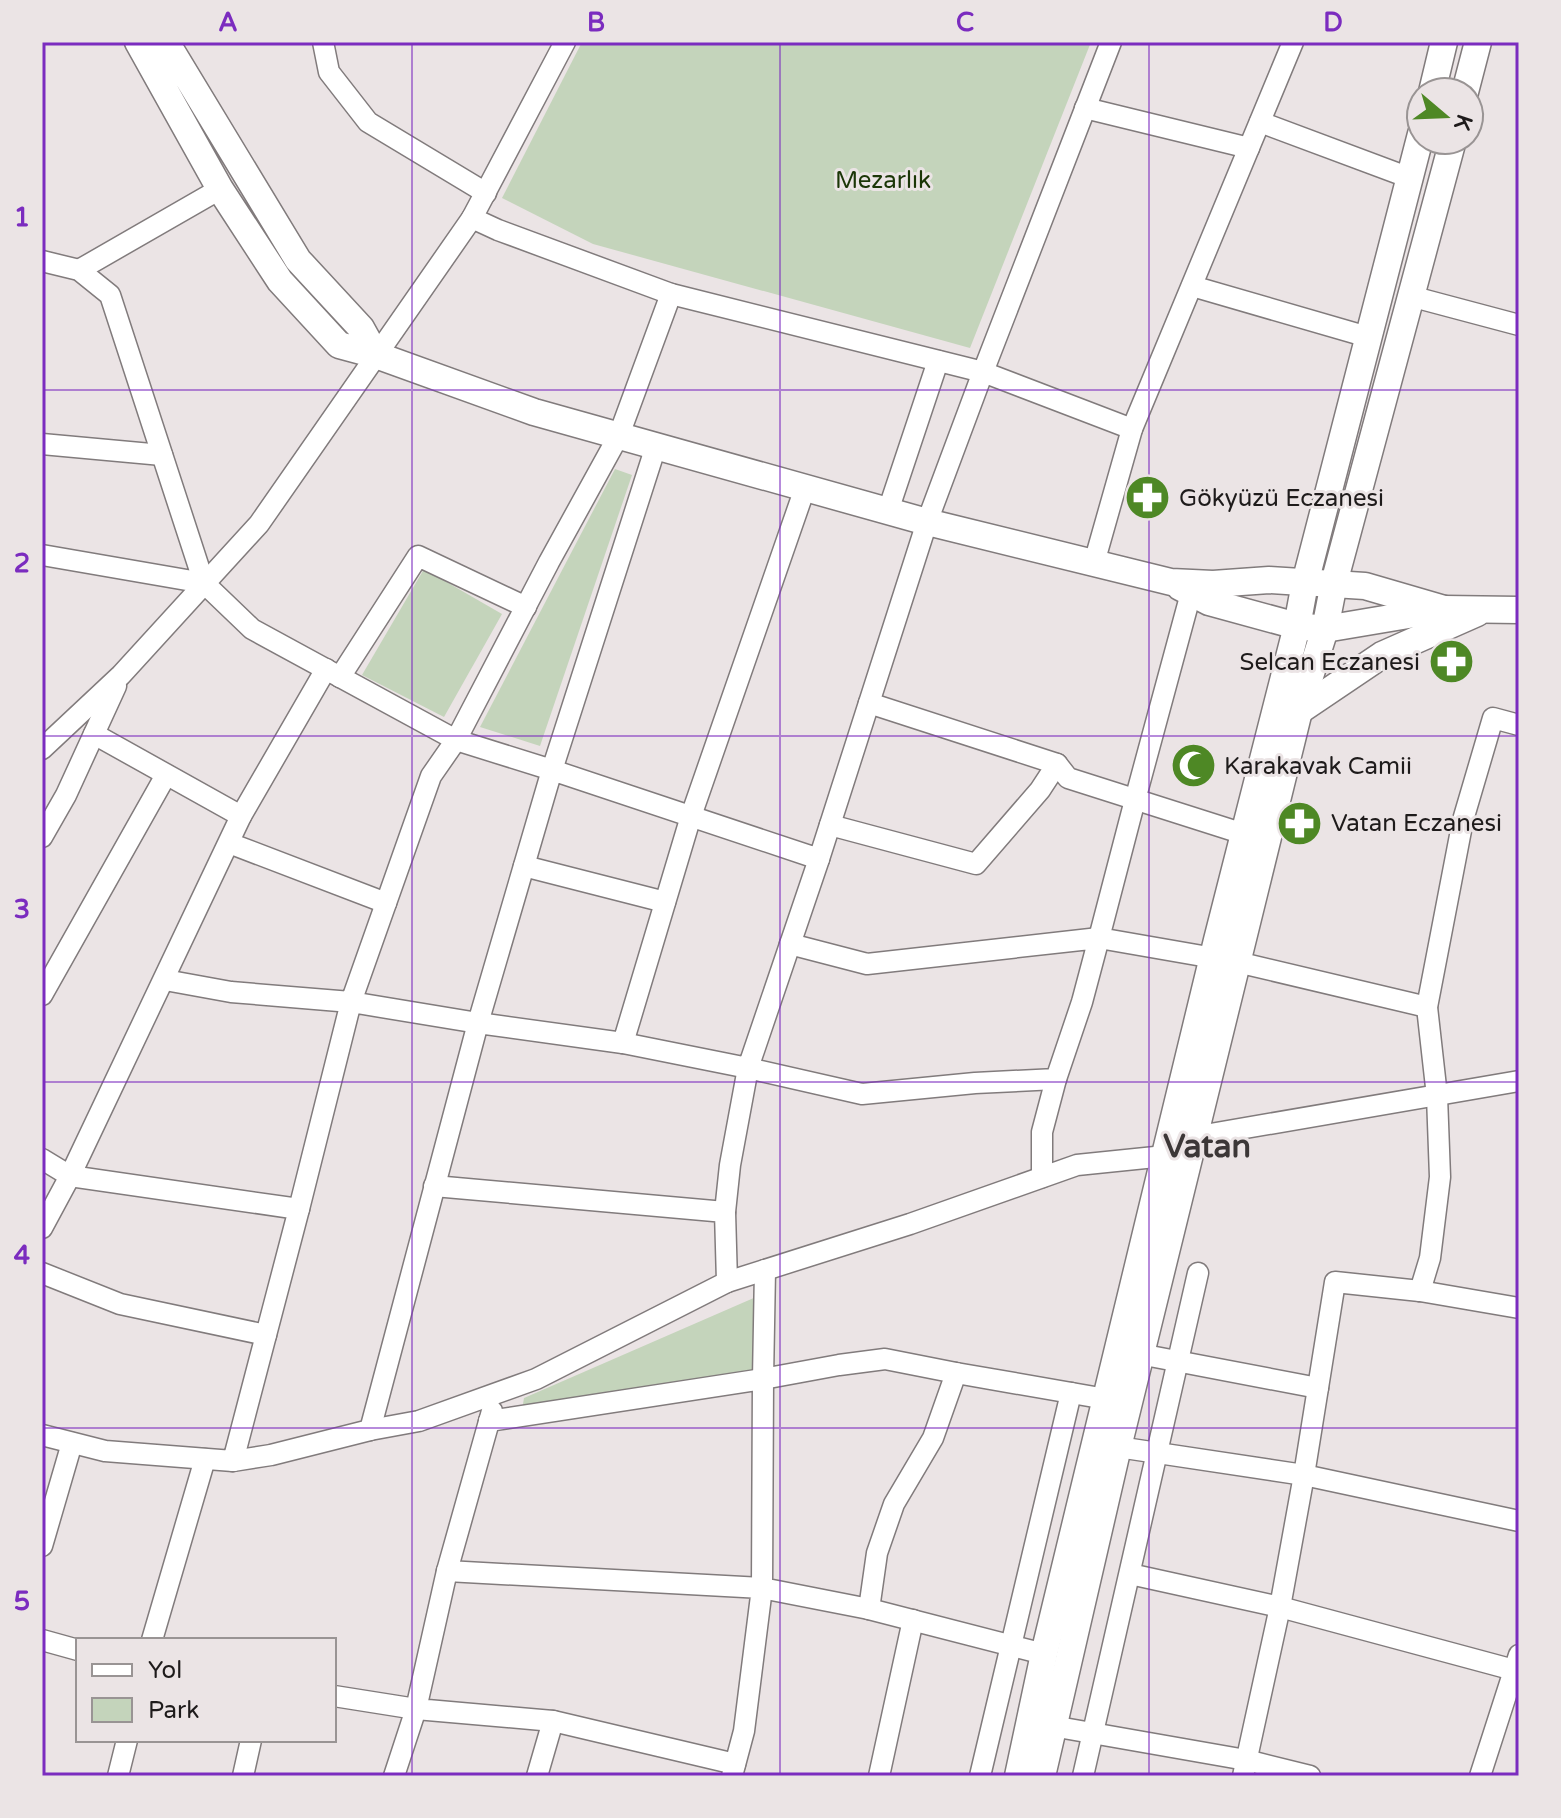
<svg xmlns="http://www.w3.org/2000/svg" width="1561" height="1818" font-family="'Varela Round',sans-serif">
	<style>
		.green { fill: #c4d4bb }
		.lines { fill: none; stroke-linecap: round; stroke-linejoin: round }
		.minor-casing { stroke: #817b7c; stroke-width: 23 }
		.tertiary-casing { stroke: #817b7c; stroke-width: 29 }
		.minor { stroke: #fff; stroke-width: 20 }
		.tertiary { stroke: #fff; stroke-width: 26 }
		.grid { fill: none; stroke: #7b2cbf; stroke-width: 2; stroke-opacity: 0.55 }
		.labels { text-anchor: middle; stroke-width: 6; stroke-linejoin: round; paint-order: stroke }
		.park-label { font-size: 24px; fill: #1b3607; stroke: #ebe4e5 }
		.poi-label { font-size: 24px; fill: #1e1b1b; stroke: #ebe4e5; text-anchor: start }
		.district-label { font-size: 32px; font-weight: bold; fill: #3c3737; stroke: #ebe4e5 }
		.neatline { fill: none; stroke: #7b2cbf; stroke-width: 3 }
		.grid-label { font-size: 26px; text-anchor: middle; font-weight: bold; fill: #7b2cbf }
	</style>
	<rect width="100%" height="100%" fill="#ebe4e5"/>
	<!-- green -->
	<g class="green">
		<polygon points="582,42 1091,42 970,348 593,244 502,198"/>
		<polygon points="615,469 632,475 540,746 480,727"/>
		<polygon points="424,569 502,614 444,717 362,675"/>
		<polygon points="756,1297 754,1374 522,1410 524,1398"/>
	</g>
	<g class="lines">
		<defs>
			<g id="minor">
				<polyline points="323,42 329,72 368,122 486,193"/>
				<polyline points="1085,108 1249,148"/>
				<polyline points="1260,122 1410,178"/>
				<polyline points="472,218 498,230 671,294 983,372 1132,429"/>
				<polyline points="42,261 79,270 110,295 204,583 42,555"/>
				<polyline points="79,270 220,189"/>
				<polyline points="1192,286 1368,337"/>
				<polyline points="1410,296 1519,325"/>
				<polyline points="42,444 162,455"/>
				<polyline points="888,511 938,361"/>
				<polyline points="1094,563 1132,429 1293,42"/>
				<polyline points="204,583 252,629 456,740 549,562 619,435 671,294"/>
				<polyline points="1191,593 1135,800 1099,938 1237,962 1427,1007"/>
				<polyline points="340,677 418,556 526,607"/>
				<polyline points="869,703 1057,764 1068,778 1244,834"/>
				<polyline points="94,734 241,816 326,669"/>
				<polyline points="42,749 121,675 259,524 472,218 565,42"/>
				<polyline points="830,825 976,864 1040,790 1057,764"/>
				<polyline points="42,837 66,795 116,686"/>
				<polyline points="229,843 386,903"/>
				<polyline points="524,866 665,902"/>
				<polyline points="165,980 231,992 351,1002 431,776 456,740 552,770 656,446"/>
				<polyline points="42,995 166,775"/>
				<polyline points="623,1043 748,1068 819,859"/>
				<polyline points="1184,1137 1193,1137 1519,1081"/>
				<polyline points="42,1159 70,1176 241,816"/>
				<polyline points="1042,1177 1042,1132 1056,1079"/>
				<polyline points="299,1209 351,1002 478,1023 552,770 819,859 927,522 983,372 1111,42"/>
				<polyline points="725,1212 730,1165 748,1068 862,1094 975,1083 1056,1079 1082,1002 1099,938 867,964 790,944"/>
				<polyline points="42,1228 70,1176 299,1209 233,1461 105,1451 42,1435"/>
				<polyline points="765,1270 763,1379 839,1365 885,1359 956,1373 1106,1399"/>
				<polyline points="42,1273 120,1304 266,1335"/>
				<polyline points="727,1282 910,1224 1077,1165 1165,1156 1176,1158"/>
				<polyline points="1420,1291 1430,1258 1440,1177 1437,1096 1427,1007 1463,820 1493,718 1519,725"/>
				<polyline points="1129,1352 1318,1388"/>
				<polyline points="492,1411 447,1571 416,1709 553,1721 735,1764"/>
				<polyline points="489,1421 763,1379 762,1588 869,1609 1044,1654"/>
				<polyline points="370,1430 419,1421 536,1379 727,1282 725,1212 434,1186"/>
				<polyline points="1118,1447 1304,1475 1519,1521"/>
				<polyline points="233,1461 271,1455 370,1430 478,1023 623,1043 691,816 805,488"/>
				<polyline points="42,1546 72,1443"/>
				<polyline points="447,1571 762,1588 744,1731 732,1776"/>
				<polyline points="1130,1574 1280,1607 1514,1670"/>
				<polyline points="869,1609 877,1553 894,1504 933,1438 956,1373"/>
				<polyline points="42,1640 78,1650"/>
				<polyline points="152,1640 205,1459"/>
				<polyline points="334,1696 416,1709 394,1776"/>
				<polyline points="1052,1726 1246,1760 1310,1776"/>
				<polyline points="118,1776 127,1740"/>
				<polyline points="243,1776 251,1740"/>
				<polyline points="537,1776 553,1721"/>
				<polyline points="879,1776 913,1620"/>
				<polyline points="980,1776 1071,1393"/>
				<polyline points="1083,1776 1198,1273"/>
				<polyline points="1243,1776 1280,1607 1304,1475 1335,1282 1420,1291 1519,1308"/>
				<polyline points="1480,1776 1519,1655"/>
			</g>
			<g id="tertiary">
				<polyline points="138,42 220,189 280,281 339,345 376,355 361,328 298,260 166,42"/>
				<polyline points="1432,92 1444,42"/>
				<polyline points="1465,92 1478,42"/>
				<polyline points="376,355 534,412 927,522 1171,582 1213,584 1269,580 1365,586 1444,609"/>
				<polyline points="1180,587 1209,602 1297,626 1325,629 1444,609 1519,610"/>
				<polyline points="1299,711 1382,655 1477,613"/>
				<polyline points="1018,1776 1044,1654 1217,940 1297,626 1305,583 1421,134"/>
				<polyline points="1042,1776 1118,1447 1299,711 1325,629 1334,583 1453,140"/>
			</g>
		</defs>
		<!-- minor casing -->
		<use href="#minor" class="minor-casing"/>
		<!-- tertiary casing -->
		<use href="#tertiary" class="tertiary-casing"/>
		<!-- minor -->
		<use href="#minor" class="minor"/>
		<!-- tertiary -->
		<use href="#tertiary" class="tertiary"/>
	</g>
	<!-- grid -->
	<path class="grid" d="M412,42v1734M780,42v1734M1149,42v1734M42,390h1477M42,736h1477M42,1082h1477M42,1428h1477"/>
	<!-- icons -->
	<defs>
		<symbol id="pharmacy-disc" viewBox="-11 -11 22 22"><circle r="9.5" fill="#4e8825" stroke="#ebe4e5"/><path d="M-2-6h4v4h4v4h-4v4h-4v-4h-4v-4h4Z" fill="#fff"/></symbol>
		<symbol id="mosque-disc" viewBox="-11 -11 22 22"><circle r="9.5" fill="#4e8825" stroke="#ebe4e5"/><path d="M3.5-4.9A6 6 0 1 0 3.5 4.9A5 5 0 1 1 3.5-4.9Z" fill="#fff"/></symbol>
	</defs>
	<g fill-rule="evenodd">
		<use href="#pharmacy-disc" x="1122" y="472" width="51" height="51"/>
		<use href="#pharmacy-disc" x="1426" y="636" width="51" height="51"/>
		<use href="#mosque-disc" x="1168" y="740" width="51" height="51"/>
		<use href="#pharmacy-disc" x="1274" y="798" width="51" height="51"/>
	</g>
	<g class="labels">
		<!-- park labels -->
		<g class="park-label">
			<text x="883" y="188">Mezarlık</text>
		</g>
		<!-- poi labels -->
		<g class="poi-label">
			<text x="1179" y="506">Gökyüzü Eczanesi</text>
			<text x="1420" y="670" text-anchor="end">Selcan Eczanesi</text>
			<text x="1224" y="774">Karakavak Camii</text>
			<text x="1331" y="831">Vatan Eczanesi</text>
		</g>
		<!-- district labels -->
		<g class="district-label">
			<text x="1207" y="1157">Vatan</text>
		</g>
	</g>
	<!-- border -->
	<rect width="1561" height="1818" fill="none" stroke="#ebe4e5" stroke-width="88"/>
	<!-- legend -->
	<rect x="76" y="1638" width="260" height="104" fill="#ebe4e5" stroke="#999494" stroke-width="2"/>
	<rect x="92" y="1664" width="40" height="12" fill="#ffffff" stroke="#999494" stroke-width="2"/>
	<text x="148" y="1678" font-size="24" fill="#1e1b1b">Yol</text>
	<rect x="92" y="1698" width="40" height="24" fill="#c4d4bb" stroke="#999494" stroke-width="2"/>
	<text x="148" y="1718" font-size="24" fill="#1e1b1b">Park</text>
	<!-- north arrow -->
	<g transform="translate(1445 116) rotate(109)"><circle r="38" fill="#ebe4e5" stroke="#999494" stroke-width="2"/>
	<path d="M0-6L14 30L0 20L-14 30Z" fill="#4e8825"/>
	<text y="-12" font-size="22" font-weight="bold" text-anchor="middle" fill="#1e1b1b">K</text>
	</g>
	<rect x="44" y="44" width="1473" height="1730" class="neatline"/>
	<g class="grid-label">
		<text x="228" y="31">A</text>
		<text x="596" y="31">B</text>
		<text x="965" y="31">C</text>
		<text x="1333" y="31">D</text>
		<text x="22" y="226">1</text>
		<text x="22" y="572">2</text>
		<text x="22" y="918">3</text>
		<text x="22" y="1264">4</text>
		<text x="22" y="1610">5</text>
	</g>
</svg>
